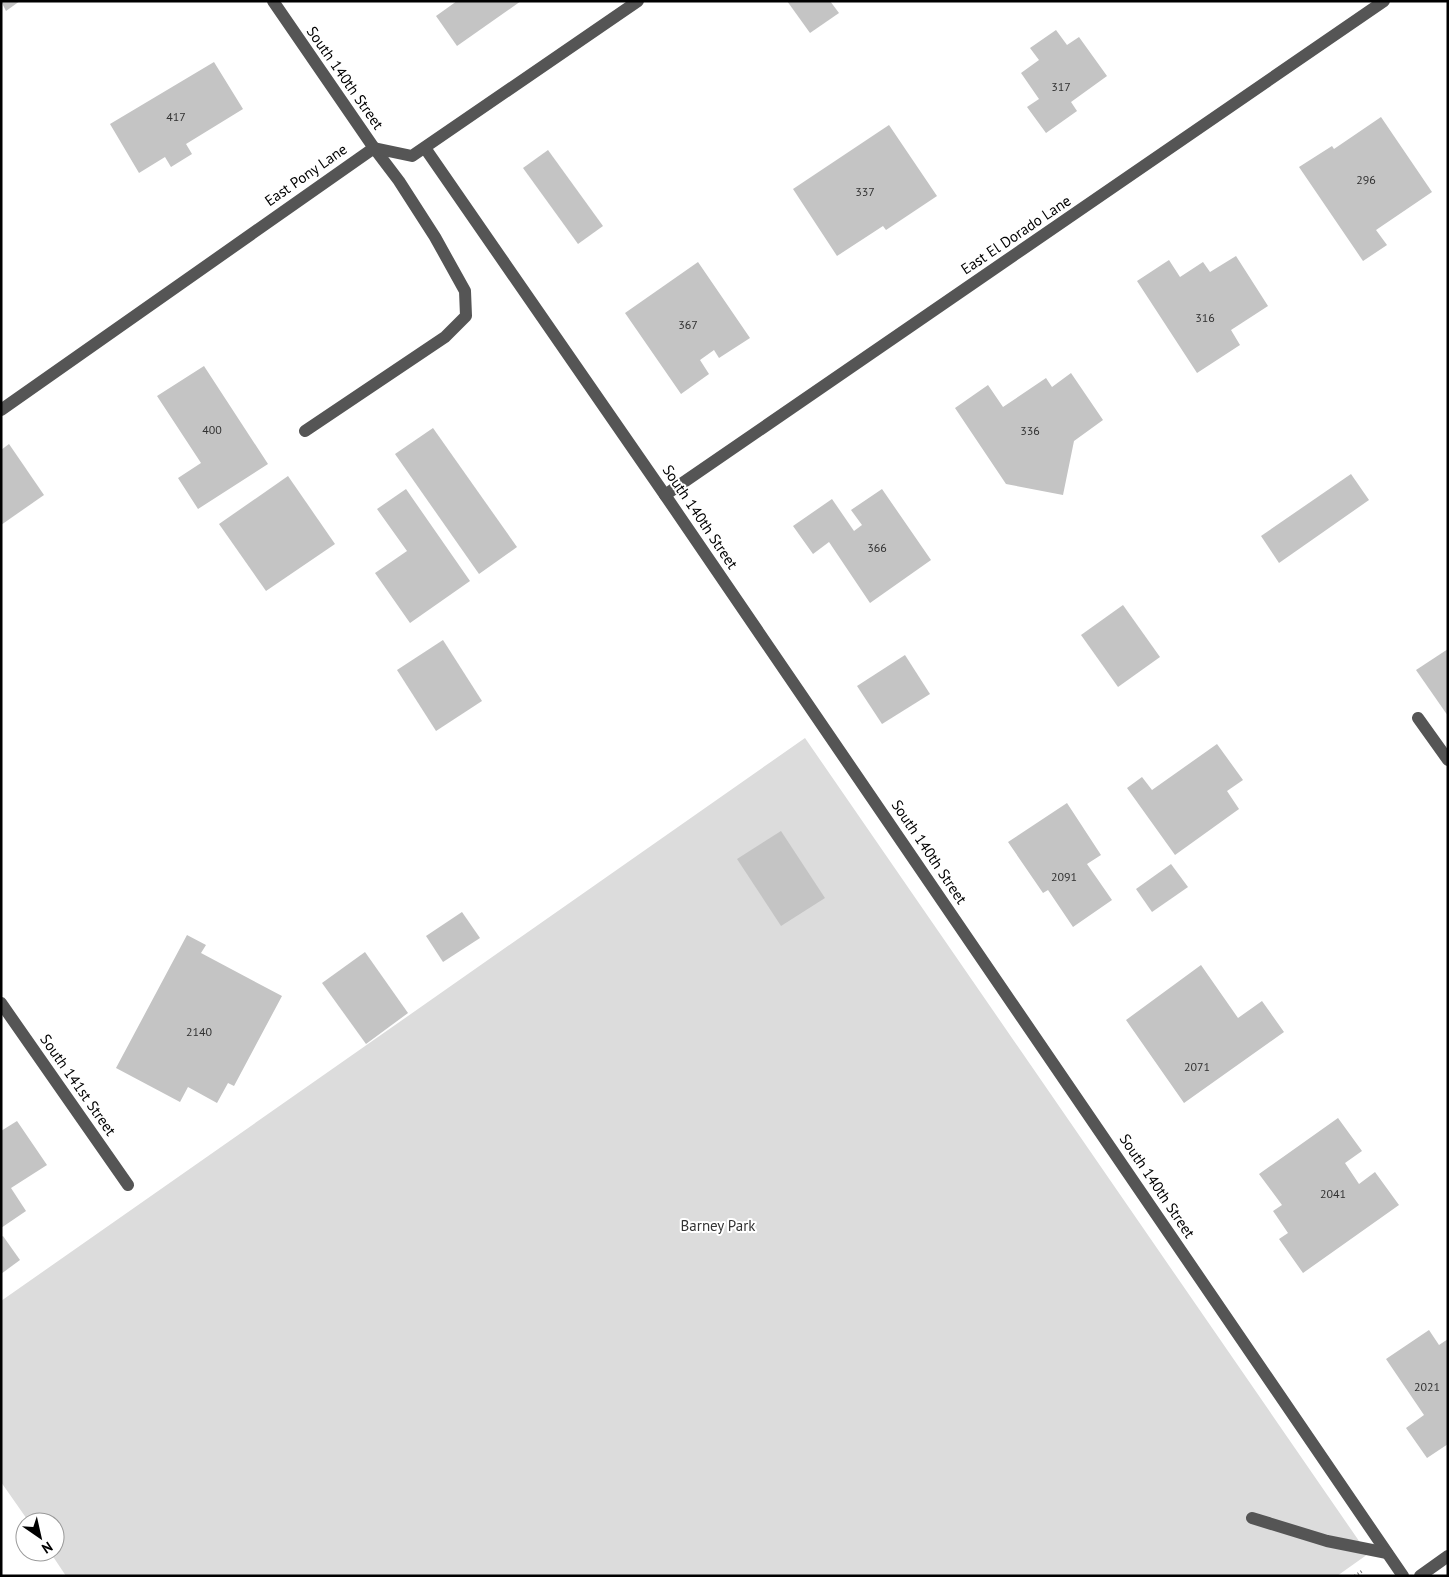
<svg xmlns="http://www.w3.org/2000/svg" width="1449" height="1577" font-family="'PT Sans',sans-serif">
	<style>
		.green { fill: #dcdcdc }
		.building { fill: #c4c4c4 }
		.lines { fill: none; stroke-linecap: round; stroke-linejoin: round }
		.path { stroke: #777; stroke-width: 3; stroke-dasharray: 1 2.5; stroke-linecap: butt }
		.minor { stroke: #555; stroke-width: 12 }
		.labels { text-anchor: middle; stroke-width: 4; stroke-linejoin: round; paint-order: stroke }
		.number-label { font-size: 12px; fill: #313131 }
		.street-label { font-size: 15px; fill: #000; stroke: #fff }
		.park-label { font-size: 15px; fill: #333; stroke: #fff }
	</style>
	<rect width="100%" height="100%" fill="#fff"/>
	<!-- green -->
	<polygon class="green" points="805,738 1368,1554 1337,1576 66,1576 50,1552 55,1552 55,1522 29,1522 1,1482 1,1301"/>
	<!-- building -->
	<g class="building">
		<polygon points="1,1 20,1 6,11"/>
		<polygon points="457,1 521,1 457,46 436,16"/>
		<polygon points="787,1 830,1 839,13 810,33"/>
		<polygon points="1056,30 1067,45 1079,37 1107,76 1071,102 1077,111 1046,133 1027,107 1039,99 1021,73 1039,60 1030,48"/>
		<polygon points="214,62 243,109 186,144 192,154 171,167 165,157 139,173 110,124"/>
		<polygon points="1381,117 1432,192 1376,230 1387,245 1363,261 1299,167 1332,146 1334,149"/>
		<polygon points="889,125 937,196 886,230 883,226 837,256 793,189"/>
		<polygon points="548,150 603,226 578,244 523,168"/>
		<polygon points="1236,256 1268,306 1231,330 1240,345 1197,373 1137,281 1169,260 1180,277 1203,262 1210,272"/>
		<polygon points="698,262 750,338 719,358 714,350 700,360 709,374 681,394 625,313"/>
		<polygon points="204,366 268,464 198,509 178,478 201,463 157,396"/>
		<polygon points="1071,373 1103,420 1074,441 1063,495 1006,484 955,408 988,385 1003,407 1046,378 1052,387"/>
		<polygon points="433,428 517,547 479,574 395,454"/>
		<polygon points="9,444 44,495 1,525 1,450"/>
		<polygon points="1351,474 1369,500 1279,563 1261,536"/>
		<polygon points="288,476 335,544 266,591 219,524"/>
		<polygon points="406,489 470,581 410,623 375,573 407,551 377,509"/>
		<polygon points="882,489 931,560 870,603 829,542 813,554 793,526 832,499 854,531 862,525 851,510"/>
		<polygon points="1123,605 1160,657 1118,687 1081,635"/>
		<polygon points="443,640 482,701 436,731 397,670"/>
		<polygon points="1448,649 1448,716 1416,670"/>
		<polygon points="905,655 930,694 882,724 857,686"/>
		<polygon points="1217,744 1243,780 1227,791 1239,809 1175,855 1127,788 1142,777 1152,790"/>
		<polygon points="1067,803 1101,855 1087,864 1112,900 1073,927 1048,890 1043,893 1008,842"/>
		<polygon points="781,831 825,898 781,926 737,859"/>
		<polygon points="1171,864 1188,887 1152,912 1136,889"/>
		<polygon points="462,912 480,938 443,962 426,936"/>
		<polygon points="187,935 206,945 201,953 282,996 234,1086 228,1083 217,1103 188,1087 180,1102 116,1068"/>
		<polygon points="365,952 408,1013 366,1044 322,983"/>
		<polygon points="1201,965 1238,1018 1262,1001 1284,1032 1184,1103 1126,1020"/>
		<polygon points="1338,1118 1362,1151 1345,1163 1359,1184 1375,1172 1399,1205 1303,1273 1279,1239 1288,1233 1273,1211 1282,1205 1259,1174"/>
		<polygon points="17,1121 47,1165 11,1188 26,1211 1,1228 1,1131"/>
		<polygon points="3,1236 20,1260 1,1274 1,1237"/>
		<polygon points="1429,1330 1439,1345 1448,1339 1448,1444 1427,1458 1406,1428 1424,1415 1386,1359"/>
	</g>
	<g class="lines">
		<!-- path -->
		<polyline class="path" points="1355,1576 1362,1571"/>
		<!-- minor -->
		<g class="minor">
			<polyline points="273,1 374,148 399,181 435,237 465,291 466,316 445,337 305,431"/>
			<polyline points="425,148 665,495 1403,1576"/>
			<polyline points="1,410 374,148 412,156 638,1"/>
			<polyline points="665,495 1384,1"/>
			<polyline points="1418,718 1448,760"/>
			<polyline points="1,1003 128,1185"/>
			<polyline points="1252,1518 1327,1541 1387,1553"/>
			<polyline points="1420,1576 1448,1556"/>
		</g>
	</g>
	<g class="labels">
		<!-- number labels -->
		<g class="number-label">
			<text x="1061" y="91">317</text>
			<text x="176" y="121">417</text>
			<text x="1366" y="184">296</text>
			<text x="865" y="196">337</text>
			<text x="1205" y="322">316</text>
			<text x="688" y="329">367</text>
			<text x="212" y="434">400</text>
			<text x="1030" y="435">336</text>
			<text x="877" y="552">366</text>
			<text x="1064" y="881">2091</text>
			<text x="199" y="1036">2140</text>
			<text x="1197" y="1071">2071</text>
			<text x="1333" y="1198">2041</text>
			<text x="1427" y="1391">2021</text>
		</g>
		<!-- street labels -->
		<g class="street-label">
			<text transform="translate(345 78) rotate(55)" y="5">South 140th Street</text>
			<text transform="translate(306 175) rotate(-35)" y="5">East Pony Lane</text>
			<text transform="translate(1016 235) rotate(-34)" y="5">East El Dorado Lane</text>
			<text transform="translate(700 517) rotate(56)" y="5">South 140th Street</text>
			<text transform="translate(929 852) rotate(56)" y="5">South 140th Street</text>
			<text transform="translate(78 1085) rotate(55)" y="5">South 141st Street</text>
			<text transform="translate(1157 1186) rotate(56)" y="5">South 140th Street</text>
		</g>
		<!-- park labels -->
		<g class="park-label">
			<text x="718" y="1231">Barney Park</text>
		</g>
	</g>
	<!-- border -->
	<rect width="1449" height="1577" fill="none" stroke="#000000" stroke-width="5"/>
	<!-- north arrow -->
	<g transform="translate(40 1537) rotate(146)"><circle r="24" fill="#ffffff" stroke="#999999"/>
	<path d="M0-4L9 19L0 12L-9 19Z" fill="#000000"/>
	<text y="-8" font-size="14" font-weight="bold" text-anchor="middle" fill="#000000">N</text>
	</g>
</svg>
